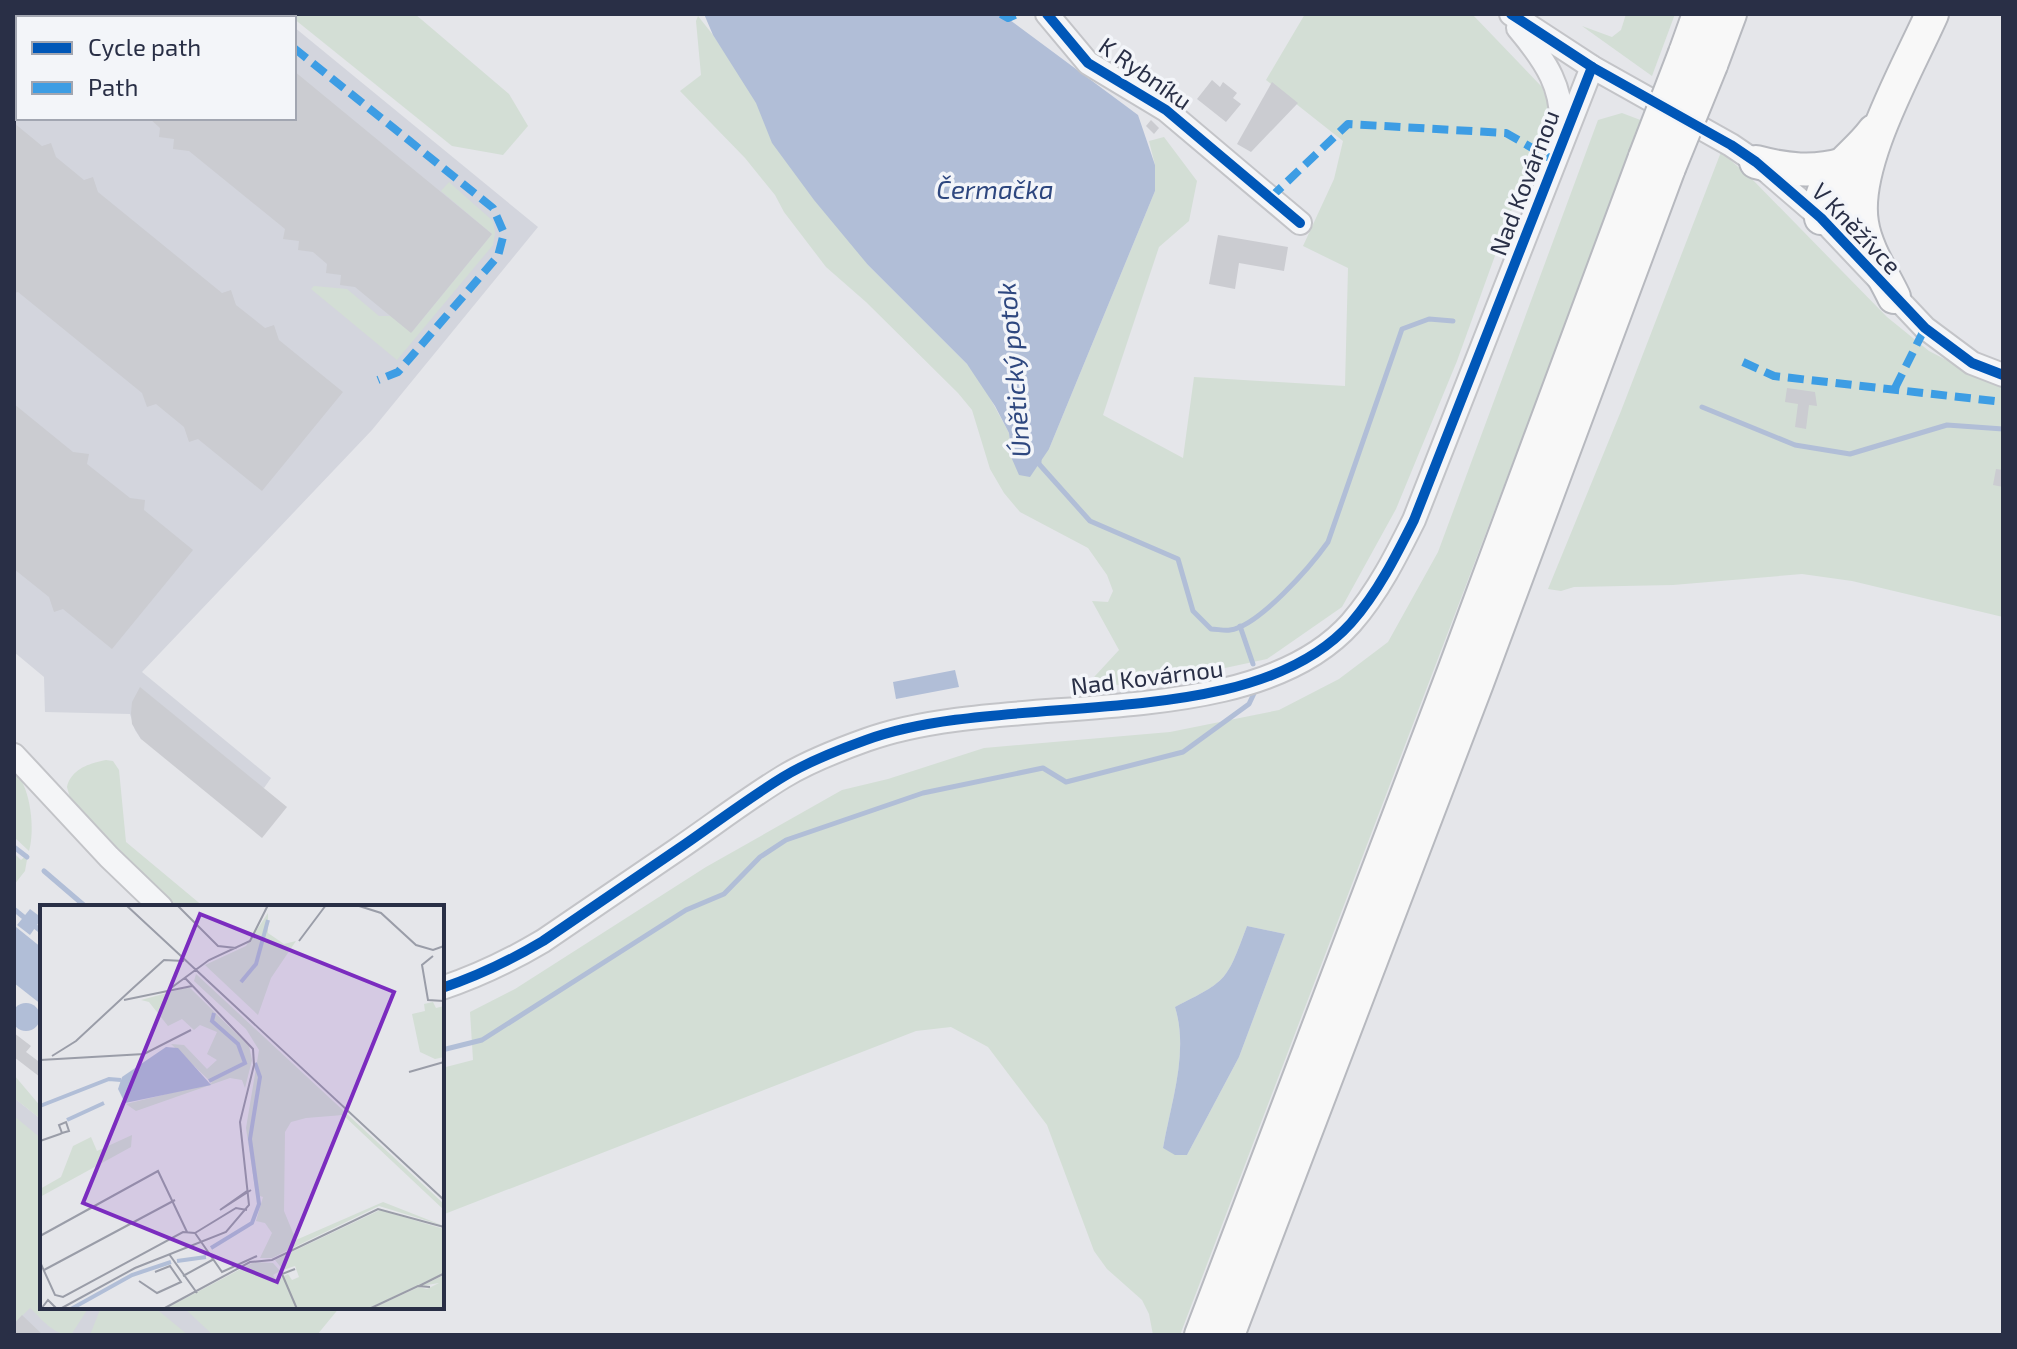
<svg xmlns="http://www.w3.org/2000/svg" width="2017" height="1349" font-family="'Exo 2',sans-serif">
	<style>
		.built { fill: #d3d5dd }
		.green { fill: #d3ded5; fill-rule: evenodd }
		.water { fill: #b1bed7 }
		.lines { fill: none; stroke-linecap: round; stroke-linejoin: round }
		.stream { stroke: #b1bed7; stroke-width: 5 }
		.building { fill: #cbccd1 }
		.minor-casing { stroke: #c3c4c8; stroke-width: 26 }
		.highway-casing { stroke: #b7b9bf; stroke-width: 36 }
		.minor { stroke: #f4f5f7; stroke-width: 22 }
		.highway { stroke: #f8f8f8; stroke-width: 32 }
		.highway-bridge-casing { stroke: #b7b9bf; stroke-width: 36; stroke-linecap: butt }
		.highway-bridge { stroke: #f8f8f8; stroke-width: 32 }
		.quiet { stroke: #3d9de4; stroke-width: 8; stroke-dasharray: 16 8; stroke-linecap: butt }
		.cycleway-casing { stroke: #f3f5f9; stroke-width: 15 }
		.cycleway { stroke: #0057b8; stroke-width: 10 }
		.labels { text-anchor: middle; stroke-width: 7; stroke-linejoin: round; paint-order: stroke }
		.street-label { font-size: 24px; fill: #292f46; stroke: #f3f5f9 }
		.water-label { font-size: 26px; font-style: italic; fill: #2e477f; stroke: #f3f5f9 }
		.inset-river { fill: none; stroke: #b1bed7; stroke-width: 4 }
		.inset-road { fill: none; stroke: #9a9da8; stroke-width: 2 }
		.view { fill: #7b2cbf; fill-opacity: 0.15; stroke: #7b2cbf; stroke-width: 4 }
		.inset-edge { fill: none; stroke: #292f46; stroke-width: 4 }
	</style>
	<rect width="100%" height="100%" fill="#e5e6ea"/>
	<!-- built -->
	<g class="built">
		<polygon points="14,14 278,14 283,18 18,18 18,118 294,118 294,27 538,227 372,430 142,672 271,778 264,788 141,739 135,730 130,714 45,712 44,677 14,652"/>
		<polygon points="14,1098 42,1120 42,1307 204,1307 235,1335 14,1335"/>
	</g>
	<!-- green -->
	<g class="green">
		<polygon points="288,14 415,14 509,94 528,126 503,155 452,146"/>
		<polygon points="1305,14 1472,14 1542,87 1549,106 1457,361 1396,509 1342,607 1267,659 1183,677 1083,689 1119,650 1092,601 1108,602 1113,591 1107,575 1088,548 1020,512 1004,493 990,469 972,410 958,393 866,302 826,267 784,212 775,195 745,158 680,91 701,75 696,21 698,16 713,35 868,265 967,364 983,385 1009,433 1012,459 1049,449 1155,191 1155,165 1149,141 1164,137 1197,181 1189,221 1159,247 1103,415 1183,458 1194,377 1345,386 1348,268 1303,246 1334,179 1343,141 1266,80"/>
		<polygon points="1626,14 1675,14 1652,76 1582,26 1612,37 1621,30"/>
		<path d="M1622,113l21,8 -463,1214h-27l-4,-21 -7,-14 -35,-31 -13,-18 -47,-126 -59,-78 -37,-20 -35,4 -474,184v-147l31,-8 -3,-48 45,-23 191,-122 136,-77 46,-11 96,-31 186,-16 109,-22 60,-31 49,-37 50,-90 160,-432zM1247,926l38,8 -46,123 -52,98 -24,-7c8,-46 26,-96 12,-141 53,-27 51,-25 72,-81z"/>
		<polygon points="1721,152 1751,178 1887,317 1929,351 1966,370 2003,382 2003,617 1852,581 1802,574 1673,585 1574,587 1561,591 1548,589 1621,411"/>
		<polygon points="449,182 493,221 495,233 493,245 397,360 311,289 314,286 347,289 379,316 391,316 412,332 492,234 441,191"/>
		<path d="M106,760l7,1 6,9 7,72 78,65h-26l-25,-23 -83,-86 -3,-11c4,-18 23,-24 39,-27z"/>
		<path d="M16,772c15,18 19,58 13,79l-15,-14z"/>
		<polygon points="14,853 21,860 28,854 25,871 14,885"/>
		<polygon points="14,1075 42,1108 42,1120 14,1098"/>
		<path d="M14,1116l28,23v168h47l-18,28c-18,0 -29,-16 -41,-27l-16,16z"/>
		<polygon points="101,1307 154,1307 188,1335 90,1335"/>
		<polygon points="183,1307 340,1307 317,1335 213,1335"/>
	</g>
	<!-- water -->
	<g class="water">
		<polygon points="704,14 1002,14 1138,115 1155,165 1155,191 1049,449 1030,477 1019,475 1012,459 1009,433 995,406 967,364 868,265 814,200 772,143 756,103 713,35"/>
		<polygon points="955,670 959,687 896,699 893,682"/>
		<polygon points="30,909 42,918 30,935 17,925"/>
		<path d="M1247,926l38,8 -46,123 -52,98h-12l-12,-7c8,-46 26,-96 12,-141 53,-27 51,-25 72,-81z"/>
		<polygon points="16,927 42,948 42,1005 14,983"/>
		<circle cx="26" cy="1017" r="14"/>
	</g>
	<g class="lines">
		<!-- stream -->
		<g class="stream">
			<polyline points="1702,407 1795,445 1850,454 1947,425 2003,429"/>
			<path d="M1039,460v4l51,57 88,38 15,52 18,18c6,0 13,2 19,1 29,-4 81,-64 98,-88l74,-213 27,-10 24,2"/>
			<polyline points="1240,626 1253,664"/>
			<polyline points="14,847 27,857"/>
			<polyline points="44,871 86,907"/>
			<polyline points="15,910 42,932"/>
			<polyline points="442,1050 482,1040 686,910 724,894 760,857 786,840 923,793 1043,768 1066,782 1183,752 1249,704 1257,687"/>
		</g>
	</g>
	<!-- building -->
	<g class="building">
		<polygon points="21,14 224,14 229,18 26,18"/>
		<polygon points="294,71 492,234 411,333 355,287 340,285 341,275 326,273 327,264 313,252 298,250 299,241 283,239 285,229 189,151 173,149 174,139 159,137 160,128 149,118 294,118"/>
		<polygon points="1212,80 1220,87 1223,82 1237,93 1233,98 1241,104 1226,122 1197,99"/>
		<polygon points="1272,82 1298,103 1251,152 1237,144"/>
		<polygon points="1151,120 1159,128 1154,134 1146,126"/>
		<polygon points="14,123 42,146 51,143 56,157 84,180 93,177 98,192 222,293 231,290 236,305 265,328 274,325 279,340 343,392 262,491 198,439 189,442 184,427 156,404 147,407 142,393 18,292 14,293"/>
		<polygon points="1218,235 1288,247 1284,271 1239,263 1235,289 1209,284"/>
		<polygon points="1787,388 1815,392 1817,406 1809,405 1806,429 1795,427 1798,404 1785,402"/>
		<polygon points="14,404 73,452 89,454 87,464 130,498 145,500 144,510 193,550 112,649 63,609 54,612 49,597 14,569"/>
		<polygon points="1996,469 2003,470 2003,487 1993,485"/>
		<polygon points="140,687 287,807 262,838 141,739 132,724 131,713 132,702"/>
		<polygon points="14,1033 31,1046 26,1052 42,1064 40,1077 14,1057"/>
		<polygon points="22,1315 43,1335 14,1335 14,1324"/>
	</g>
	<g class="lines">
		<defs>
			<g id="minor">
				<polyline points="1047,14 1088,63 1166,110 1300,223"/>
				<polyline points="1511,14 1592,67 1731,145 1756,162 1821,218 1925,328 1972,363 2003,375"/>
				<path d="M1518,28c27,32 48,62 42,105"/>
				<polyline points="14,755 109,857 161,907"/>
				<path d="M442,988c36,-12 69,-28 101,-47 45,-31 90,-61 135,-92 35,-24 69,-50 105,-72 26,-16 55,-27 83,-37 139,-51 383,-3 485,-117 27,-31 45,-67 63,-103l178,-453"/>
			</g>
			<g id="highway">
				<polyline points="1685,53 1699,14"/>
				<polyline points="1711,65 1730,14"/>
				<path d="M1756,162c30,8 58,11 88,2"/>
				<path d="M1862,185l-15,25 -26,8c-6,-41 31,-57 53,-87"/>
				<path d="M1894,297c-11,-23 -28,-48 -32,-74 -10,-58 46,-155 70,-209"/>
				<polyline points="1201,1335 1454,671 1645,157"/>
				<polyline points="1228,1335 1477,683 1669,168"/>
			</g>
		</defs>
		<!-- minor casing -->
		<use href="#minor" class="minor-casing"/>
		<!-- highway casing -->
		<use href="#highway" class="highway-casing"/>
		<!-- minor -->
		<use href="#minor" class="minor"/>
		<!-- highway -->
		<use href="#highway" class="highway"/>
		<defs>
			<g id="highway-bridge">
				<polyline points="1645,157 1685,53"/>
				<polyline points="1669,168 1711,65"/>
			</g>
		</defs>
		<!-- highway-bridge casing -->
		<use href="#highway-bridge" class="highway-bridge-casing"/>
		<!-- highway-bridge -->
		<use href="#highway-bridge" class="highway-bridge"/>
		<!-- quiet -->
		<g class="quiet">
			<polyline points="252,14 257,18"/>
			<polyline points="1001,14 1008,18 1017,14"/>
			<polyline points="294,48 493,208 504,233 498,256 398,372 378,380"/>
			<polyline points="1270,198 1348,124 1506,133 1555,161"/>
			<polyline points="1743,362 1774,376 2003,402"/>
			<polyline points="1895,388 1925,328"/>
		</g>
		<defs>
			<g id="cycleway">
				<polyline points="1047,14 1088,63 1166,110 1300,223"/>
				<polyline points="1511,14 1592,67 1731,145 1756,162 1821,218 1925,328 1972,363 2003,375"/>
				<path d="M442,988c36,-12 69,-28 101,-47 45,-31 90,-61 135,-92 35,-24 69,-50 105,-72 26,-16 55,-27 83,-37 139,-51 383,-3 485,-117 27,-31 45,-67 63,-103l178,-453"/>
			</g>
		</defs>
		<!-- cycleway casing -->
		<use href="#cycleway" class="cycleway-casing"/>
		<!-- cycleway -->
		<use href="#cycleway" class="cycleway"/>
	</g>
	<g class="labels">
		<!-- street labels -->
		<g class="street-label">
			<text transform="translate(1145 74) rotate(35)" y="8">K Rybníku</text>
			<text transform="translate(1525 183) rotate(-69)" y="8">Nad Kovárnou</text>
			<text transform="translate(1856 229) rotate(46)" y="8">V Kněžívce</text>
			<text transform="translate(1147 678) rotate(-7)" y="8">Nad Kovárnou</text>
		</g>
		<!-- water labels -->
		<g class="water-label">
			<text x="995" y="199">Čermačka</text>
			<text transform="translate(1014 370) rotate(-95)" y="9">Únětický potok</text>
		</g>
	</g>
	<!-- overview -->
	<g transform="translate(40 905)">
		<rect width="404" height="404" fill="#e5e6ea"/>
		<path d="M228,8v20l16,11 12,-3 -25,37 -13,37 -53,-50 41,-19zM156,69l248,230v6l-101,-95 -37,3 -15,4 -6,10 -1,79 12,29 87,-38 61,24 -65,-20 -107,52h-12l12,-25 -7,-10 -9,-2 7,-24 -7,-2 -10,-67 13,-78 -13,-21 -52,-48zM149,82l60,59 3,14 -7,28 -3,-8 -12,-2 -94,33 -10,-7 86,-21 -41,-39 13,1 23,24 10,-9 -10,-6 10,-22 -17,-7 -6,5 -12,-11 -14,7 -19,-24 -8,-2zM393,97l3,6 8,-2v51l-9,2 -15,-7 -8,-38 13,-3 -1,-7zM92,230l-1,12 -91,50v-8l21,-12 12,-31 18,-9 6,14zM340,305l64,19v44l-77,36h-202l89,-47 19,1 7,8 -7,4 3,5 12,-6 4,6 7,-3 -4,-11 -12,4 -8,-10zM404,370v34h-73l48,-22 8,2 12,-6 -18,3z" fill="#d3ded5"/>
		<path d="M126,142l12,1 33,37 -86,18 -7,-14 4,-12z" fill="#b1bed7"/>
		<path class="inset-river" d="M201,77l15,-18 12,-44M169,176l36,-18 -7,-19 -26,-23 2,-8M0,201l69,-27 12,1M27,215l37,-17M171,343l41,-25 7,-19 -9,-65 10,-62 -5,-14M137,356l29,-4M31,404l61,-34 39,-13"/>
		<path class="inset-road" d="M86,0l318,295M137,0l41,41 18,2M316,0l25,8 35,32 17,5 11,-4M259,36l27,-36M393,51l-11,9 6,35 16,1M131,83l38,-28 41,-19 18,-36M92,84l32,-29 20,1M84,95l68,-14M12,151l24,-15 56,-52M0,155l104,-6 47,-24M369,167l35,-10M0,236l20,-7 2,-1 7,-2 -3,-9 -7,3 3,8M207,286l-27,19 31,-20M155,328l27,39 35,-16M155,328l41,-25 11,2M0,331l118,-65 29,61M129,349l28,39M0,357l15,33 8,2 120,-65 12,1M255,364l-13,5 15,35M4,365l131,-70M143,371l31,-17M99,376l18,12 24,-11 -11,-16 -15,6M379,381l24,-12M1,404l7,-9 9,9M20,404l75,-41 91,-36 23,-27 -9,-83 14,-57 -1,-16 -68,-71M123,404l87,-47 22,-2 106,-51 66,18M329,404l49,-23 12,1"/>
		<path class="view" d="M160,9l194,78 -117,290 -194,-79z"/>
		<rect width="404" height="404" class="inset-edge"/>
	</g>
	<!-- border -->
	<rect width="2017" height="1349" fill="none" stroke="#292f46" stroke-width="32"/>
	<!-- legend -->
	<rect x="16" y="16" width="280" height="104" fill="#f3f5f9" stroke="#a2a6b1" stroke-width="2"/>
	<rect x="32" y="42" width="40" height="12" fill="#0057b8" stroke="#a2a6b1" stroke-width="2"/>
	<text x="88" y="56" font-size="24" fill="#292f46">Cycle path</text>
	<rect x="32" y="82" width="40" height="12" fill="#3d9de4" stroke="#a2a6b1" stroke-width="2"/>
	<text x="88" y="96" font-size="24" fill="#292f46">Path</text>
</svg>
